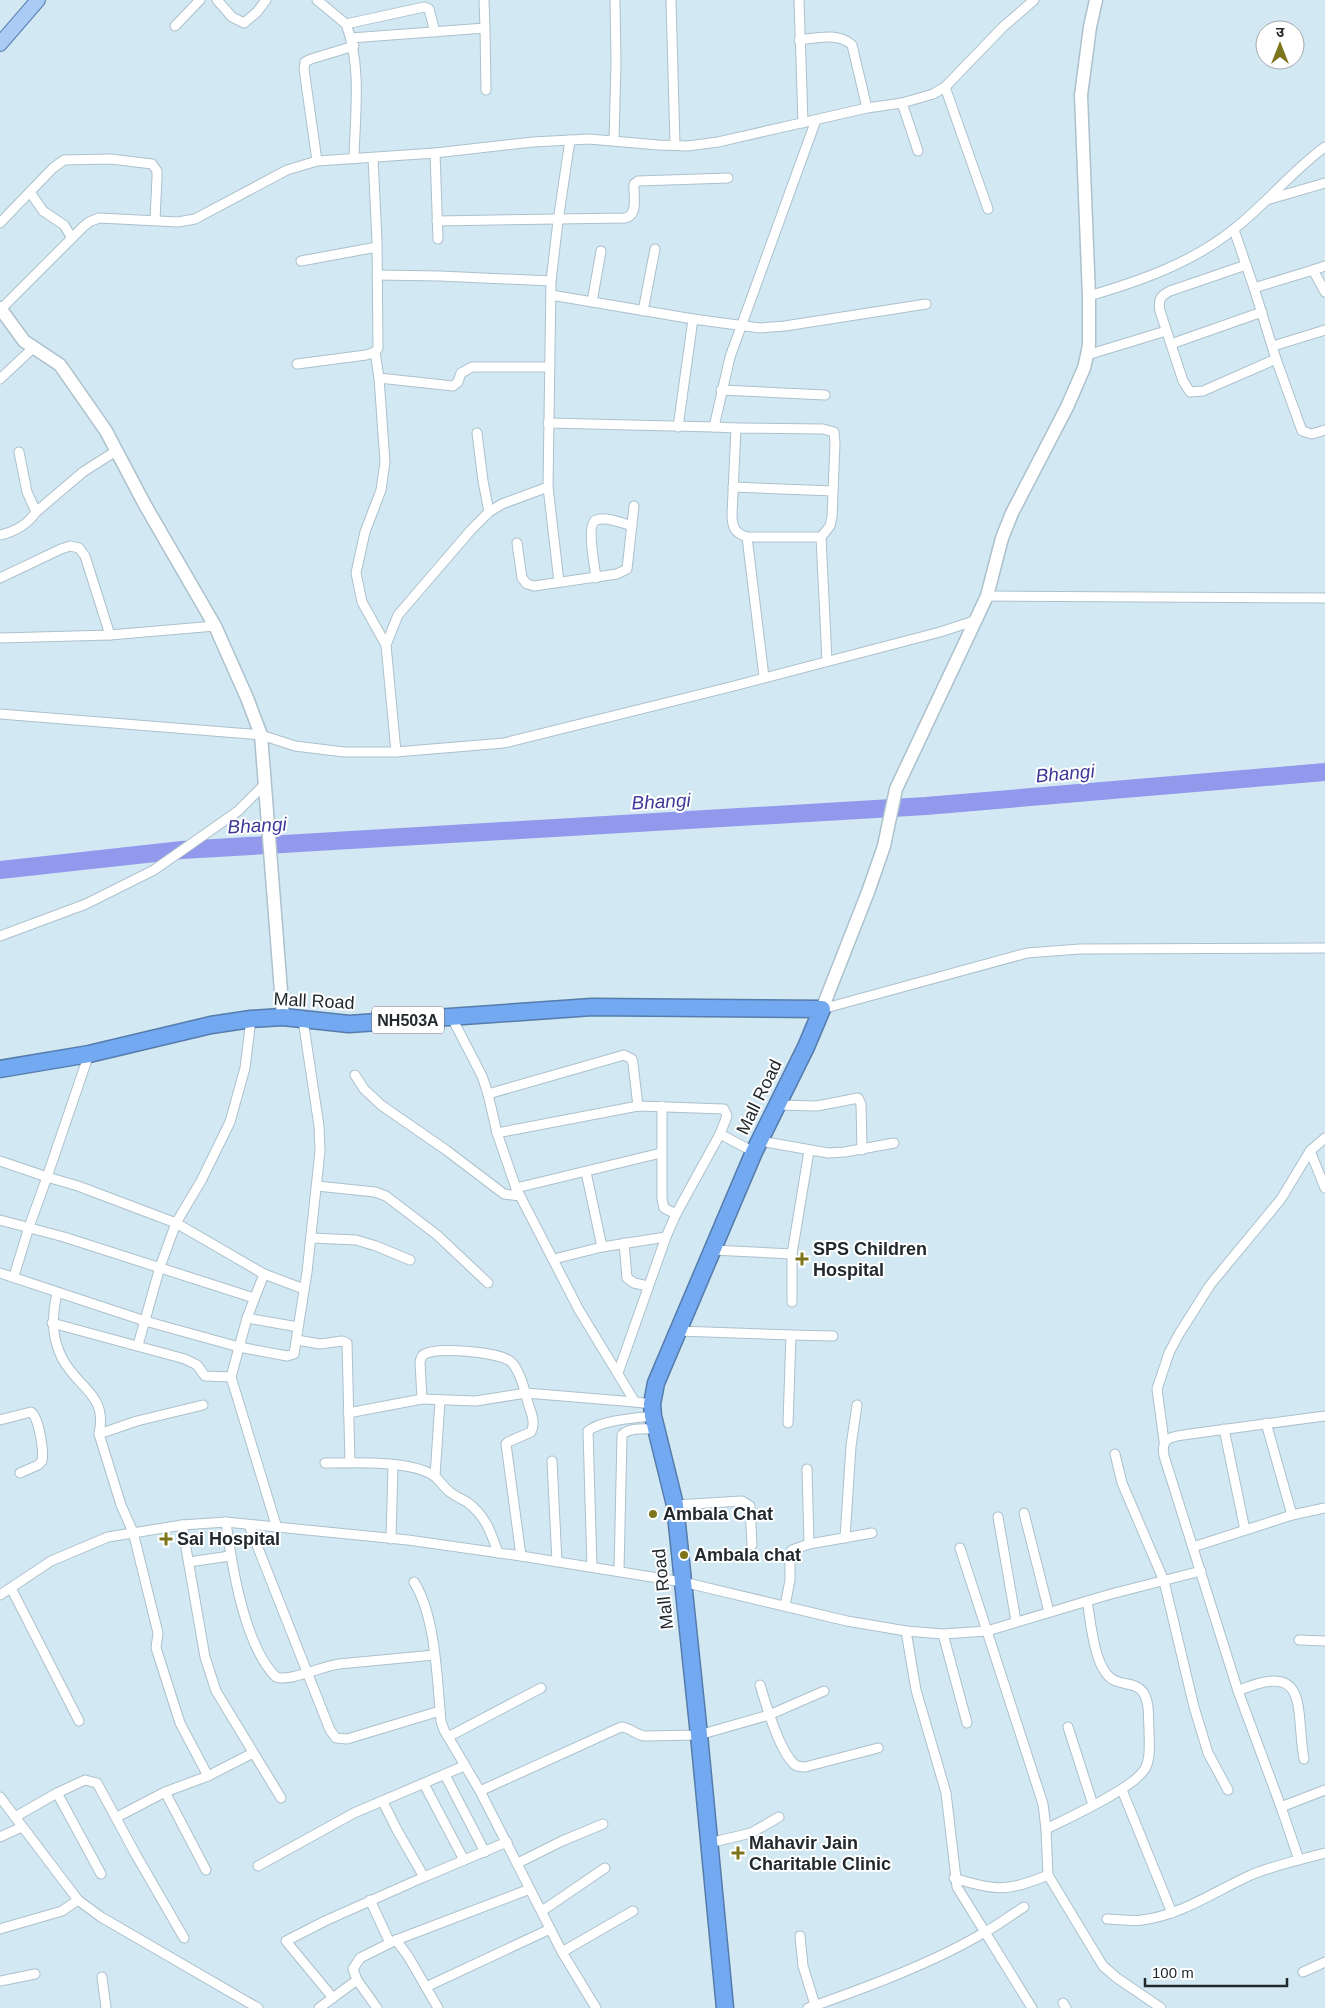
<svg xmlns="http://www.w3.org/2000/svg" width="1325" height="2008" font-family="Arial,'Noto Sans Devanagari',sans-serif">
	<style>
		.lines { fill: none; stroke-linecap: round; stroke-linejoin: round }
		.river { stroke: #9298ec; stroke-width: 18 }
		.street-casing { stroke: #acc1cc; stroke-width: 11 }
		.secondary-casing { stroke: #acc1cc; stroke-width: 15 }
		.primary-casing { stroke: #567cac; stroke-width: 16 }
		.highway-casing { stroke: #567cac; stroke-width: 19 }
		.street { stroke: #fff; stroke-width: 9 }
		.secondary { stroke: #fff; stroke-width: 12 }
		.primary { stroke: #aacbf6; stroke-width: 14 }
		.highway { stroke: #72a9f0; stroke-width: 16 }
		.poi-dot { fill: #7c7519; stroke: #fff; stroke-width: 2 }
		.labels { text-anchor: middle; stroke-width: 4; stroke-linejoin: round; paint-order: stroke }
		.shield { fill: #fff; stroke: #64696c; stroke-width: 1 }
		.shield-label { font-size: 16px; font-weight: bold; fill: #21292d }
		.street-label { font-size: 18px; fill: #21292d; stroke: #fff }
		.poi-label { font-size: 18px; font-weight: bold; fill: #21292d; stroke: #fff; text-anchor: start }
		.water-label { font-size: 19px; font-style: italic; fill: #3e3899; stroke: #fff }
	</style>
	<rect width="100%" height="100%" fill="#d2e8f3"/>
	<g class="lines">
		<!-- river -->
		<polyline class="river" points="0,870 182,850 926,806 1325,772"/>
		<defs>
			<g id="street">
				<polyline points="217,0 232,17 244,23 257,12 266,0"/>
				<polyline points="317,0 346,24"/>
				<polyline points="671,0 675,145"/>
				<polyline points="799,0 803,123"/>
				<polyline points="175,26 200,0"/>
				<polyline points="485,28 486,90"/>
				<polyline points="351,38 485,28 484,0"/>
				<path d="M799,40c18,-2 39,-8 53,5l15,63"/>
				<polyline points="945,87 988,209"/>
				<polyline points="902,103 918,151"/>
				<polyline points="614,140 616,63 615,0"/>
				<polyline points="435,153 438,239"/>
				<path d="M354,159c1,-45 8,-93 -8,-135l78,-17 5,2 6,23"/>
				<polyline points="317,161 304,69 305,62 311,59 354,46"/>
				<polyline points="30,192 43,211 64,225 72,238"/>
				<polyline points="1270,199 1325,183"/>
				<path d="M437,221l188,-3c14,-3 8,-23 9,-34l4,-3 90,-3"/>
				<polyline points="0,223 53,168 64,160 111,159 152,164 157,171 157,177 155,220"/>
				<path d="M1234,230l20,58 22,71 -73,32 -13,1 -7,-11 -23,-70c-2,-11 0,-15 10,-20l76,-26"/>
				<polyline points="301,261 377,247"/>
				<polyline points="1325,266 1313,270 1325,292"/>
				<polyline points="377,275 440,276 551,281"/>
				<polyline points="1254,288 1313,270"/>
				<polyline points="551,295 693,319 760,328 785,326 926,304"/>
				<path d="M1089,296c51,-15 103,-33 145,-67 32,-25 58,-58 91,-82"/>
				<polyline points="592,302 601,251"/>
				<polyline points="1,309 83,227 89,222 99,218 178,222 195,219 287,170 317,161 435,153 533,142 589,139 658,145 688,146 718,142 867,108 902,103 933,94 945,87 1003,27 1034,0"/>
				<polyline points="643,311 655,249"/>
				<polyline points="1171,344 1262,312"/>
				<polyline points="1273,346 1325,330"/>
				<polyline points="375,352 379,378 385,462 381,490 365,532 356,573 362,602 386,645"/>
				<polyline points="1087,355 1166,331"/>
				<polyline points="1276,359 1302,431 1312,434 1325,430"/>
				<polyline points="297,364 366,355 375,352 378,348 377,241 373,158"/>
				<polyline points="379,378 453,386 458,382 461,373 472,367 550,367"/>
				<polyline points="0,379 33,348"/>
				<polyline points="721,390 825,395"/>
				<polyline points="548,423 714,427 730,357 816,120"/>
				<polyline points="678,427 693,319"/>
				<polyline points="714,427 736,428"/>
				<path d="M736,428l87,1 11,3 1,11 -3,74 -2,9 -9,11h-74c-13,-4 -15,-11 -15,-23z"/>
				<polyline points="477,433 483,481 489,512"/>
				<polyline points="19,452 27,492 36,512 83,472 116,451"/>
				<polyline points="548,487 559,582"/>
				<polyline points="733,487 833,491"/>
				<path d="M0,535c14,-3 28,-11 36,-23"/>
				<polyline points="747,537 764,677"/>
				<polyline points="821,537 827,661"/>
				<polyline points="517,543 522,578 527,584 534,586 617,574 627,569 634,506"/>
				<polyline points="0,578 61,549 70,546 79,548 85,556 110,635"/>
				<path d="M596,578c-1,-10 -10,-54 0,-58 10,-4 26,3 36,6"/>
				<polyline points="987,596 1325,598"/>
				<polyline points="0,638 110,635 215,626"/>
				<polyline points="0,714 261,735 295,746 344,752 396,752 504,743 730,687 940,632 977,620"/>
				<polyline points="396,752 386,645 398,615 471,530 489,512 502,504 548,487 551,281 558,221 570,140"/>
				<polyline points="0,936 86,904 154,870 238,811 265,784"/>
				<polyline points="822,1009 1027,953 1080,949 1325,948"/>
				<polyline points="452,1018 482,1076 488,1094 497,1133 516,1188 579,1310 635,1402 652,1404"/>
				<polyline points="355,1075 364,1089 381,1105 446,1150 504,1194 520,1196"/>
				<polyline points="488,1094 624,1055 632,1059 633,1064 638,1106"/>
				<polyline points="778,1105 817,1106 858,1098 861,1104 862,1150"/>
				<polyline points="662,1106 662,1199 664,1208 676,1214"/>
				<polyline points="497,1133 638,1106 724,1109 727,1116 720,1134 676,1214 666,1237"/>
				<polyline points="720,1134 754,1152"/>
				<polyline points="760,1141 828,1153 845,1152 894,1143"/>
				<polyline points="1310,1151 1325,1138"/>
				<polyline points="0,1161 47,1177 89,1054"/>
				<polyline points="586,1172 602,1247"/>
				<polyline points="317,1186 375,1192 386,1196 437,1235 488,1283"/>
				<polyline points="516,1188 661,1153"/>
				<polyline points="0,1220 64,1237 254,1298"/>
				<polyline points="311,1238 356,1240 376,1246 410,1260"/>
				<polyline points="624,1243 627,1278 634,1283 648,1286"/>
				<polyline points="712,1250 792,1254"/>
				<polyline points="554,1259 602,1247 666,1237 618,1373"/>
				<polyline points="0,1273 145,1321 239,1347 287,1356 294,1354 307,1272 320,1151 319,1126 303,1020"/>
				<polyline points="264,1274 304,1289"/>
				<polyline points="14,1276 29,1227 47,1177 78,1186 176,1223 264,1274 247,1318 231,1377 277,1528"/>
				<path d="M57,1293c-5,23 -6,43 5,65 16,31 46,36 37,76"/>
				<polyline points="792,1302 792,1254 809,1151"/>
				<polyline points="247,1318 298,1327"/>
				<polyline points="52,1323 185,1359 197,1365 205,1376 231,1377"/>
				<polyline points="678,1331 791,1335 788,1423"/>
				<polyline points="791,1335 833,1336"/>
				<polyline points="297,1340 320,1344 342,1341 347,1343 350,1463"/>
				<polyline points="138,1345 160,1267 176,1223 201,1181 230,1122 245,1068 251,1019"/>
				<polyline points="203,1405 137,1421 99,1434 121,1505 133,1532 158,1633 156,1648 180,1723 208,1776"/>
				<polyline points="348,1413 422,1399"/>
				<path d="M0,1420l31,-8c8,6 13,39 11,49l-4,4 -18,8"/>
				<polyline points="1266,1423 1292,1515"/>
				<polyline points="1224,1429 1245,1530"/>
				<polyline points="1164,1441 1157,1389 1169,1353 1179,1334 1210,1285 1281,1199 1310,1151 1325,1188"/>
				<polyline points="1115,1454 1122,1483 1164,1581 1194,1707 1208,1753 1228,1790"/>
				<polyline points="552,1461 557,1562"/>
				<path d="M325,1463c28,0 86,-3 109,13 6,4 10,12 16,16 5,4 11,7 17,10 18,13 24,30 31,51"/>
				<polyline points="807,1469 809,1544"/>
				<polyline points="435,1476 440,1401"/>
				<polyline points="675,1505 742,1501 750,1506 752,1545"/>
				<polyline points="1024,1513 1049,1612"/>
				<polyline points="998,1517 1016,1621"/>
				<path d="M226,1522c6,44 18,123 50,155 13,5 47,-11 63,-13l95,-9"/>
				<polyline points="182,1525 205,1657 216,1691 281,1798"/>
				<polyline points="249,1525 330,1730 336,1738 347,1739 440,1711"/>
				<polyline points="845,1538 851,1446 857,1405"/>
				<polyline points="391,1539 393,1465"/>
				<polyline points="1193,1547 1292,1515 1325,1508"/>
				<polyline points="960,1548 1043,1804 1046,1829 1048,1875 1103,1966 1117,1978 1161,2008"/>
				<path d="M521,1556l-15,-112 2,-2 23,-10c5,-9 0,-20 -3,-29 -3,-12 -8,-34 -18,-42 -12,-9 -75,-15 -87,-6 -2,2 -2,4 -3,7l2,37 54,2 50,-8 109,9"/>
				<polyline points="189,1562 230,1556"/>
				<path d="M592,1567l-4,-136c13,-11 48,-13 65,-15"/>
				<path d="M619,1571l3,-136c7,-8 24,-6 34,-6"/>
				<path d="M414,1582c22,35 23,98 27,139l3,9 36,61 82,161 34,56"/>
				<polyline points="11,1588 79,1721"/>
				<polyline points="0,1595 51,1561 108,1537 182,1525 226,1522 408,1540 521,1556 683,1582 847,1621 906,1631 943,1634 987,1631 1111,1594 1201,1571"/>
				<polyline points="785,1606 790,1580 790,1555 792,1550 809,1544 872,1533"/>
				<polyline points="906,1631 916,1690 946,1793 957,1887 1032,2008"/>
				<polyline points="943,1634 967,1723"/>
				<polyline points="1299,1640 1325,1641"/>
				<path d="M760,1685c6,20 19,65 34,79 3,3 7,3 11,3l73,-19"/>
				<path d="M1238,1691c73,-32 57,19 66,68"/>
				<polyline points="1068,1727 1093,1805"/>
				<polyline points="448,1737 541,1688"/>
				<polyline points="445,1775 485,1852"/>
				<polyline points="424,1784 464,1860"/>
				<polyline points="1122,1790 1172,1913"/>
				<path d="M480,1791l141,-64c9,0 14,8 24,9l54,-1 70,-20 55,-24"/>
				<polyline points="165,1792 206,1870"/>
				<polyline points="57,1793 101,1874"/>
				<polyline points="0,1797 78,1900 101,1917 258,2008"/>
				<polyline points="383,1802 397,1830 424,1877 507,1842"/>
				<polyline points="1281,1807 1325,1790"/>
				<polyline points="15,1817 57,1793 85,1780 97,1783 136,1855 184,1938"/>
				<polyline points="117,1817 165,1792 208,1776 253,1753"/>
				<path d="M1046,1829c22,-11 91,-42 100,-62 5,-11 3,-25 3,-38 -1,-12 1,-26 -6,-37 -7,-9 -18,-7 -27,-11 -22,-8 -25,-59 -29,-80"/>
				<polyline points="0,1837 22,1827"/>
				<polyline points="709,1843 751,1833 779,1817"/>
				<path d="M1299,1860l-18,-53 -43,-116 -74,-235c-4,-21 10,-19 26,-22l135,-18"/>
				<polyline points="518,1863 562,1841 603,1824"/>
				<polyline points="258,1866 354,1813 464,1766"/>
				<path d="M954,1878c41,13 54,14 94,-3"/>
				<polyline points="370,1900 390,1943"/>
				<polyline points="542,1911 605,1868"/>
				<path d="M1107,1919c11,0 24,3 35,1 40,-5 73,-29 109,-45 24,-10 49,-15 74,-22"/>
				<polyline points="0,1929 62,1911 78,1900"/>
				<polyline points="800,1936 803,1966 815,2005"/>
				<polyline points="396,1940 530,1889"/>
				<polyline points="562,1952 633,1911"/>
				<polyline points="1303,1972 1325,1962"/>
				<polyline points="102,1977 106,2008"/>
				<polyline points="357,1980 377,2008"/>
				<polyline points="0,1981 35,1974"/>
				<polyline points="426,1987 550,1929"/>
				<polyline points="333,1998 286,1941 325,1921 424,1877"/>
				<polyline points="1063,2003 1066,2008"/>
				<polyline points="319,2008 357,1980 353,1969 360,1958 396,1940 408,1956 438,2008"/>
				<path d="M808,2008c57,-20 125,-45 177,-76 13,-7 26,-17 39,-25"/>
			</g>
			<g id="secondary">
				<polyline points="0,308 24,341 60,365 106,431 145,505 215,626 247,698 261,735 283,1017"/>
				<polyline points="822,1009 868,892 884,846 896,789 987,596 1002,538 1012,513 1067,407 1084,368 1087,355 1089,345 1089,296 1081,95 1090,27 1096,0"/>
			</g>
			<polyline id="primary" points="0,44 38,0"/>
			<polyline id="highway" points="0,1069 89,1054 211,1025 251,1019 283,1017 349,1024 592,1007 822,1009 806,1047 754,1152 656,1383 652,1404 653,1416 675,1505 699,1735 725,2008"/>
		</defs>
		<!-- street casing -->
		<use href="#street" class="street-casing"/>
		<!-- secondary casing -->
		<use href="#secondary" class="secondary-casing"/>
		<!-- primary casing -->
		<use href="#primary" class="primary-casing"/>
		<!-- highway casing -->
		<use href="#highway" class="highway-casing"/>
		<!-- street -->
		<use href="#street" class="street"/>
		<!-- secondary -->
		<use href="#secondary" class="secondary"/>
		<!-- primary -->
		<use href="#primary" class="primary"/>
		<!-- highway -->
		<use href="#highway" class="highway"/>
	</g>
	<!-- markers -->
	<g class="poi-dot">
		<path d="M799.5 1251.5h5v5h5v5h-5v5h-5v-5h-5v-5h5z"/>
		<circle cx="653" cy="1514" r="5"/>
		<path d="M163.5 1531.5h5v5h5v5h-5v5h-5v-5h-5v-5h5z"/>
		<circle cx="684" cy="1555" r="5"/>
		<path d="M735.5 1845.5h5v5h5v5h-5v5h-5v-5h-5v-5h5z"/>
	</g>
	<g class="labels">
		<!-- shield labels -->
		<rect class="shield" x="372" y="1006.5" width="72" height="27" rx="4"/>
		<g class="shield-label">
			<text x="408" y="1026">NH503A</text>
		</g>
		<!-- street labels -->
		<g class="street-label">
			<text transform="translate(314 1001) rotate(3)" y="6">Mall Road</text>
			<text transform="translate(759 1097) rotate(-64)" y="6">Mall Road</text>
			<text transform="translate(663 1589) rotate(-96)" y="6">Mall Road</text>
		</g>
		<!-- poi labels -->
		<g class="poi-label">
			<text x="813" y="1255">SPS Children<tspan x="813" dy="21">Hospital</tspan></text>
			<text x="663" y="1520">Ambala Chat</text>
			<text x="177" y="1545">Sai Hospital</text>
			<text x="694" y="1561">Ambala chat</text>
			<text x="749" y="1849">Mahavir Jain<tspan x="749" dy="21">Charitable Clinic</tspan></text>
		</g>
		<!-- water labels -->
		<g class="water-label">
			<text transform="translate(1065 773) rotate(-5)" y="7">Bhangi</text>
			<text transform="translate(661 801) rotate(-3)" y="7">Bhangi</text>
			<text transform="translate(257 825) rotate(-3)" y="7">Bhangi</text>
		</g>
	</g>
	<!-- north arrow -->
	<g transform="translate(1280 45)"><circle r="24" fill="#ffffff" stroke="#a6a9ab"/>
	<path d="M0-4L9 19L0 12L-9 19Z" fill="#7c7519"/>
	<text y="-8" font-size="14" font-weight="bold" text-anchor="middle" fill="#21292d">उ</text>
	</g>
	<!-- scale -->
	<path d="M1145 1978v8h142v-8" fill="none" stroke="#21292d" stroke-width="2.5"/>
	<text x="1152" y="1978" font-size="15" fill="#21292d" stroke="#ffffff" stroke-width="4" paint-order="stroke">100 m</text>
</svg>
